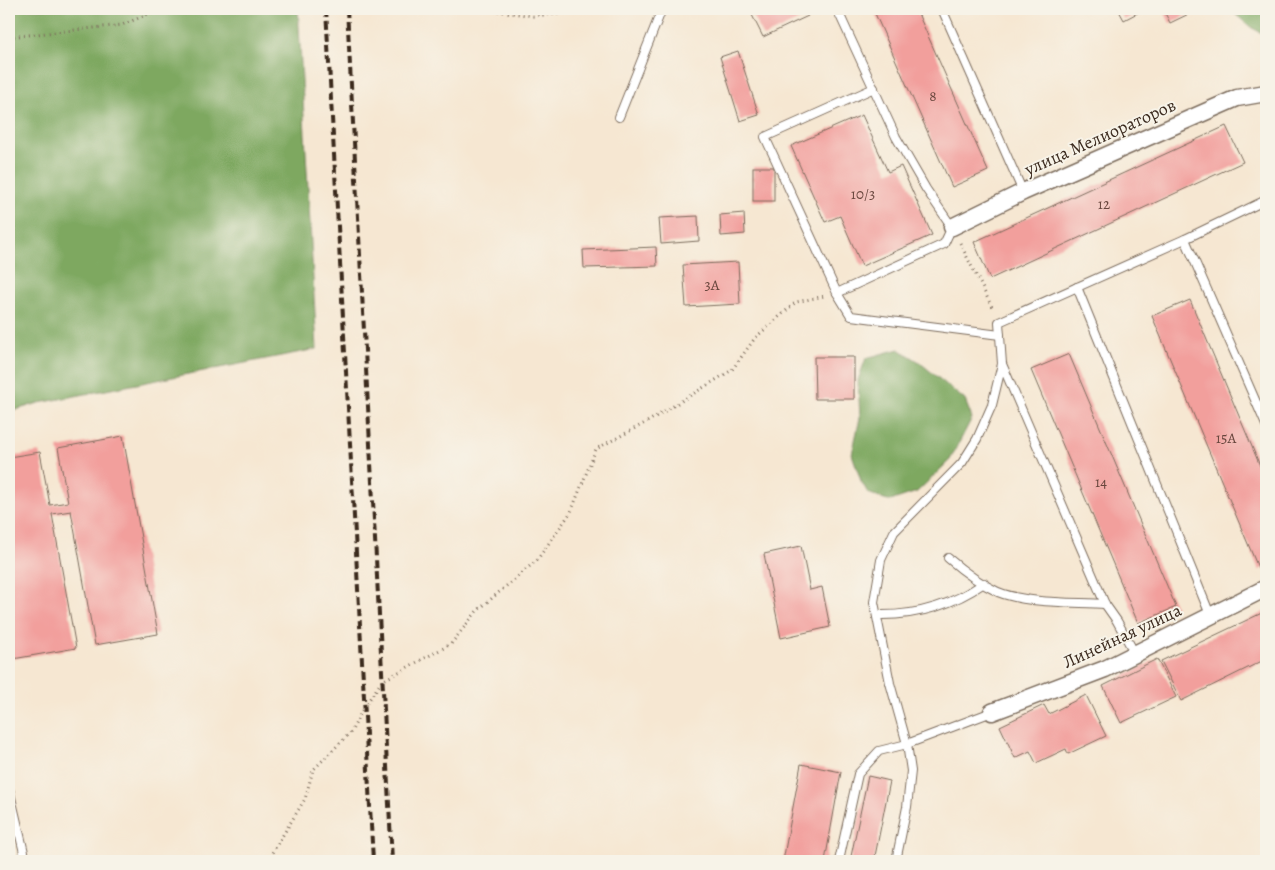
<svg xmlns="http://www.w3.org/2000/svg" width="1275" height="870" font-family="Alegreya,serif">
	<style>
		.forest { fill: #7ea860; stroke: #5c693f }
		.building { fill: #f29f9c }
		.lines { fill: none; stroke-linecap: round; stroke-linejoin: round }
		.service-casing { stroke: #7c6c5d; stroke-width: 10 }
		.minor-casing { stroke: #7c6c5d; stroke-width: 19 }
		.path { stroke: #7c6c5d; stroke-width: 3; stroke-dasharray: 1 4; stroke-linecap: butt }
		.service { stroke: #fff; stroke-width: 8 }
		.minor { stroke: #fff; stroke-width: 16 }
		.rail { stroke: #3b2a1e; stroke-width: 4; stroke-dasharray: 8 4; stroke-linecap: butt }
		.labels { text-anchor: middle; stroke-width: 4; stroke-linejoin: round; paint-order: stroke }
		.number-label { font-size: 15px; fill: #69473e }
		.street-label { font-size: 18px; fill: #3b2a1e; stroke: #f7f3e8 }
	</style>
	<rect width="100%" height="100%" fill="#f7f3e8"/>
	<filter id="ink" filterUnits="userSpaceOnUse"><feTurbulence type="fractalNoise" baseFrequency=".02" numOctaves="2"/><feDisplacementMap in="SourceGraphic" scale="10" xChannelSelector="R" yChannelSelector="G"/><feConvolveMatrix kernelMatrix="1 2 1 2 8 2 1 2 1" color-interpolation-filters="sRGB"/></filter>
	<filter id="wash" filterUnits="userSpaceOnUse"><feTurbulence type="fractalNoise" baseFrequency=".0096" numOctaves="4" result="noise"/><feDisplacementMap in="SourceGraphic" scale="20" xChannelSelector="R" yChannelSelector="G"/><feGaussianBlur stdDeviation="1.12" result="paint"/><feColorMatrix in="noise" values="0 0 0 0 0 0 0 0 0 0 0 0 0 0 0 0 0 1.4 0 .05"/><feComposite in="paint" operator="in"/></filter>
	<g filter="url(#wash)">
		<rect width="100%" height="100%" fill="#f6e7d2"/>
		<!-- forest -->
		<g class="forest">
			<polygon points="9,9 298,9 317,349 39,403 9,412"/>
			<polygon points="1229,9 1266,9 1266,35 1252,28"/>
			<polygon points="899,349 918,361 965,400 972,418 950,460 917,492 890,501 868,493 861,481 852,454 860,418 858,380 866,358"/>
		</g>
		<g id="blocks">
			<!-- building -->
			<g class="building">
				<polygon points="749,9 805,9 808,16 763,37"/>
				<polygon points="873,9 916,9 988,171 952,187"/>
				<polygon points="1118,9 1145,9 1124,20"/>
				<polygon points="1163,9 1199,9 1170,23"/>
				<polygon points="738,51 759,115 740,121 720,57"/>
				<polygon points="862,115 888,172 901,166 932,235 862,266 840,216 825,222 791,146"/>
				<polygon points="1226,126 1243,162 990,279 974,242"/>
				<rect x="753" y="167" width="21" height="34"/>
				<polygon points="744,213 745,234 721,236 720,215"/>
				<polygon points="698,216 699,241 661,244 659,218"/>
				<polygon points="656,247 657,266 584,268 583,250"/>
				<polygon points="738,262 740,304 686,307 683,265"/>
				<polygon points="1190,300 1266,480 1266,567 1259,570 1152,316"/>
				<polygon points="1069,354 1176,607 1138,623 1031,370"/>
				<polygon points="814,357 854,357 854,399 815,399"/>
				<polygon points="123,436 158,634 95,645 71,511 52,514 76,648 13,659 9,633 9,457 40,452 50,505 68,502 58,448"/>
				<polygon points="801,546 810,590 822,587 830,627 781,638 764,554"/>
				<polygon points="1266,611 1266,659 1181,701 1161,661"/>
				<polygon points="1157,659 1176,697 1121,723 1103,686"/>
				<polygon points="1086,695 1106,736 1068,754 1066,749 1036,763 1030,751 1015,758 1000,726 1044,705 1049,714"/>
				<polygon points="801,764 841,772 825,861 783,861"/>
				<polygon points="868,776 890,781 874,861 850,861"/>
			</g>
		</g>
	</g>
	<g filter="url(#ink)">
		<use href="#blocks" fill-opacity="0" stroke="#7c6c5d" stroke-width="1"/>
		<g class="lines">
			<defs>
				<g id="service">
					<polyline points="837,9 896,137 926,189 952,227 944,244 837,293"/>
					<polyline points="942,9 1023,192"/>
					<polyline points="874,88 765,137 837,293 851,316 1000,335"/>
					<polyline points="619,117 662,9"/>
					<polyline points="1185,239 1266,425"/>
					<polyline points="1077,287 1211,617"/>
					<polyline points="1002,364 1105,604 1117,621 1135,654"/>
					<path d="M948,558c15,13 31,25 50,34 30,12 75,10 107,12"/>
					<path d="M877,615c40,1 74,-9 107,-32"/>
					<polyline points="9,789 26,861"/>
					<polyline points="839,861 858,774 879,751 907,744 992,712"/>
					<polyline points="896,861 907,807 911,771 907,744 890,683 874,602 881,560 894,532 962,463 977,439 992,405 1002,364 999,322 1185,239 1266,200"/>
				</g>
				<g id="minor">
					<polyline points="952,227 1023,192 1237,98 1266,93"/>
					<polyline points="992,712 1105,669 1266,588"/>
				</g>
			</defs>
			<!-- service casing -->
			<use href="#service" class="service-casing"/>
			<!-- minor casing -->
			<use href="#minor" class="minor-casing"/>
			<!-- path -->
			<g class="path">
				<polyline points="483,9 533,16 590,11 593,9"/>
				<polyline points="9,37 122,25 160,9"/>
				<polyline points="960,243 993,309"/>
				<polyline points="267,861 305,799 313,770 351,732 364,707 382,681 451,644 477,611 537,560 571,512 596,449 647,422 732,370 755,338 796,302 825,296"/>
			</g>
			<!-- service -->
			<use href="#service" class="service"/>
			<!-- minor -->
			<use href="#minor" class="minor"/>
			<!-- rail -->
			<g class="rail">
				<polyline points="326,9 373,861"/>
				<polyline points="347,9 392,861"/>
			</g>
		</g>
	</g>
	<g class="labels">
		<!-- number labels -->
		<g class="number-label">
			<text x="933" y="101">8</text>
			<text x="863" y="199">10/3</text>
			<text x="1104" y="209">12</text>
			<text x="712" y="290">3А</text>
			<text x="1226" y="443">15А</text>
			<text x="1101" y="487">14</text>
		</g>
		<!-- street labels -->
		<g class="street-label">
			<text transform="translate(1100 137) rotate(-24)" y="6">улица Мелиораторов</text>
			<text transform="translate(1122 636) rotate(-25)" y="6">Линейная улица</text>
		</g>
	</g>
	<!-- margin -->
	<rect width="1275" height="870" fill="none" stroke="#f7f3e8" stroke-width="30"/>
</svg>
